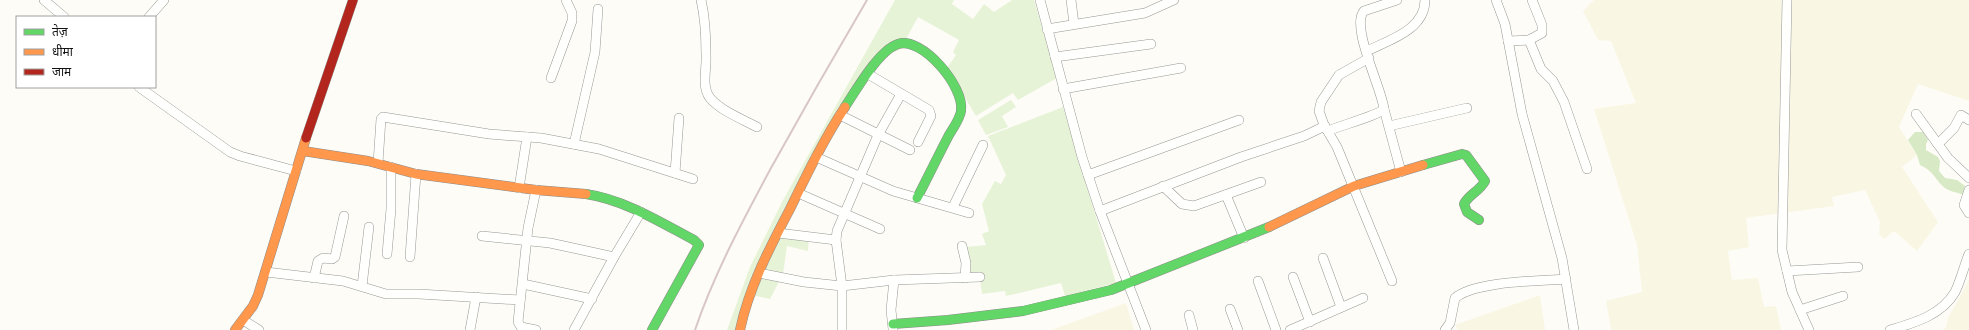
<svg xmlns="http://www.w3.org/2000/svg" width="1969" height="330" font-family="'Roboto Serif','Noto Sans Devanagari',serif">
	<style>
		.farmland { fill: #f9f7e4 }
		.green { fill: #e7f3d7 }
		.forest { fill: #d8eac5 }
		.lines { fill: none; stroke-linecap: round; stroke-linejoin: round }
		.street-casing { stroke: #979795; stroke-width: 10 }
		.fast-casing { stroke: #8e8d8b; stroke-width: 10 }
		.slow-casing { stroke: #8e8d8b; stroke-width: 10 }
		.jam-casing { stroke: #8e8d8b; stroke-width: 10 }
		.street { stroke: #fffffe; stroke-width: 9 }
		.fast { stroke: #63d668; stroke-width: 9 }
		.slow { stroke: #ff974d; stroke-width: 9 }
		.jam { stroke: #b3261e; stroke-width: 9 }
		.rail { stroke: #d9c6c7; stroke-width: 2 }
	</style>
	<rect width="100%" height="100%" fill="#fdfcf7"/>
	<!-- farmland -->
	<g class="farmland">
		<polygon points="1594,0 1969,0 1969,101 1918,84 1899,127 1917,155 1902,167 1938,222 1917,251 1894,231 1884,239 1879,234 1880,222 1865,190 1832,197 1834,206 1746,218 1749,247 1728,251 1732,280 1758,278 1764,307 1776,306 1781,330 1611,330 1606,301 1642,292 1637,245 1594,109 1636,103 1611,41 1598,40 1583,11"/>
		<polygon points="1969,280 1969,330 1942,330 1946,328 1948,318"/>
		<polygon points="1540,295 1545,330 1458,330 1455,325"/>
		<polygon points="1126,303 1134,330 1051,330"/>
	</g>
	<!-- green -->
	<g class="green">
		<polygon points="895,0 954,0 952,4 973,19 984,4 994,12 1012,0 1034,0 1057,78 1018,100 1013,93 976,116 947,68 956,55 953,52 959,40 918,17 900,50 886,54 844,113 784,228 809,234 808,251 787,246 783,274 770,299 752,295 743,330 727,330 750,267 782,202"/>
		<polygon points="1011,100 1016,107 1002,116 1008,127 986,135 978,120"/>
		<polygon points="1063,107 1116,283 1065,296 1061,283 1006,296 1005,291 982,294 979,273 968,274 966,247 986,245 982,234 989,231 982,204 995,181 1001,184 1006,175 988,136"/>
	</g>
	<!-- forest -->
	<path class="forest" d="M1915,132h8l5,8 -2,4v6l12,7 2,4 -1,10 6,7 12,2 8,6 -2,9c-5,-3 -13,-3 -18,-7 -10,-8 -11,-17 -25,-23l-3,-10 -9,-15z"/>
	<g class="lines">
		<defs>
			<g id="street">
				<polyline points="44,0 64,17"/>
				<path d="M701,0c4,17 5,38 5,55 1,14 -5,31 4,43 11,13 32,21 47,29"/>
				<polyline points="1040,0 1082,157 1100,211 1146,330"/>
				<polyline points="1071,0 1074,24"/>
				<polyline points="1496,0 1505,24 1522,114 1562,258 1574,330"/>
				<polyline points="1787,0 1782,250 1792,292 1809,330"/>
				<polyline points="149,17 164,0"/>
				<polyline points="1047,29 1145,13 1174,0"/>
				<polyline points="1529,40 1541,69 1553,81 1564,102 1587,169"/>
				<polyline points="1508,41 1529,40 1542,33 1542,25 1532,0"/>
				<path d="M1367,51c22,-11 58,-21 58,-51"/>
				<polyline points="1055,57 1151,44"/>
				<polyline points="1369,58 1339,75 1321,102 1319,111 1324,125 1337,147 1392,281"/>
				<polyline points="868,74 929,110 931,116 918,142"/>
				<polyline points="551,78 572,21 572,13 566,0"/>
				<polyline points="139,87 230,152 240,156 296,171"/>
				<polyline points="1063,89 1181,68"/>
				<polyline points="1384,109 1401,172"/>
				<polyline points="1916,114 1948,158 1969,178"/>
				<polyline points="840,115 910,150"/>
				<polyline points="1389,126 1467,108"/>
				<path d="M1328,131c11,-5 51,-16 56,-22 -2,-20 -34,-83 -20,-98l33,-11"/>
				<polyline points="574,144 595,52 598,9"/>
				<polyline points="1938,144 1954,128 1961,115 1969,120"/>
				<polyline points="816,157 893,191 969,213"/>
				<polyline points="378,163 381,119 383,117 489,134 541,138 599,149 693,179"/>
				<polyline points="675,173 679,118"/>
				<polyline points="1088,175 1239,120"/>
				<polyline points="1163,186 1182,204 1194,206 1261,182"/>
				<polyline points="519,188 527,137"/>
				<polyline points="1969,190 1964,205 1969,213"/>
				<polyline points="798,193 880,229"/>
				<polyline points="1226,195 1244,238"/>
				<polyline points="953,207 983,145"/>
				<polyline points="1100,211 1241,157 1304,136 1325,126"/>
				<polyline points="778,233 836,240"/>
				<polyline points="482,236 550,243 614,257"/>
				<polyline points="962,246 966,263 965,278"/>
				<polyline points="387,254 391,209 391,167"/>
				<polyline points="410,257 416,174"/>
				<polyline points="1323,258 1341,307"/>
				<polyline points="1787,271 1858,267"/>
				<polyline points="266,272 343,281 386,294 419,294 520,300"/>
				<polyline points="759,273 804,282 842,286 894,280 980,277"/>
				<polyline points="1293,277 1310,322"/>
				<polyline points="314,278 318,261 323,258 332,259 335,257 344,216"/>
				<polyline points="1258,281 1276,330"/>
				<polyline points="523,284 592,299"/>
				<polyline points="362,286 369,227"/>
				<polyline points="1230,309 1238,330"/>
				<polyline points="1800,310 1843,296"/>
				<polyline points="1189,315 1193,330"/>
				<polyline points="243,320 259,330"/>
				<polyline points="893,329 891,310 894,280"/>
				<polyline points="470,330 476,297"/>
				<polyline points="536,330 521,327 518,322 528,228 536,190"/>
				<polyline points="574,330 614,257 641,212"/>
				<polyline points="842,330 842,286 836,240 837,231 878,135 901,94"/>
				<polyline points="1290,330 1363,298"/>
				<path d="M1445,330l5,-7 5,-25c20,-17 84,-17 111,-19"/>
				<path d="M1890,330c24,-7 52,-15 65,-38 6,-12 9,-26 14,-38"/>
			</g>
			<g id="fast">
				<path d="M845,107c11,-17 34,-57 53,-63 24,-8 67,43 63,67 -1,8 -8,17 -12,24 -11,21 -21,42 -32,63"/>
				<path d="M1423,165l39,-11 4,1 19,26c-5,10 -16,13 -21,23l3,8 12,8"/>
				<path d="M586,194c39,6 74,28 108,46l5,5 -47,85"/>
				<polyline points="893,324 948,320 1023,311 1111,290 1269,227"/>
			</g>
			<g id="slow">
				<polyline points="303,151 368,161 416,174 536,190 586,194"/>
				<polyline points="1269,227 1354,186 1423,165"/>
				<polyline points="235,330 253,306 258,295 306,138"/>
				<path d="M740,330c9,-43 30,-83 50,-121 17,-35 34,-70 55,-102"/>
			</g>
			<polyline id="jam" points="306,138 353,0"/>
		</defs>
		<!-- street casing -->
		<use href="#street" class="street-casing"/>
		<!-- fast casing -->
		<use href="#fast" class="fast-casing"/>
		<!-- slow casing -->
		<use href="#slow" class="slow-casing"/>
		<!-- jam casing -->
		<use href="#jam" class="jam-casing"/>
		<!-- street -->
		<use href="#street" class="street"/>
		<!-- fast -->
		<use href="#fast" class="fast"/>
		<!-- slow -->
		<use href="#slow" class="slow"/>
		<!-- jam -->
		<use href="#jam" class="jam"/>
		<!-- rail -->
		<path class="rail" d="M695,330c19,-56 48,-110 76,-162 31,-56 63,-112 96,-168"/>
	</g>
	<!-- legend -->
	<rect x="16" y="16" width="140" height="72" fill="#ffffff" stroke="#a0a0a0"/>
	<rect x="24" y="29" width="20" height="6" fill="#63d668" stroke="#a0a0a0"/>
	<text x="52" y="36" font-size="12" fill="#111111">तेज़</text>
	<rect x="24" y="49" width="20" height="6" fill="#ff974d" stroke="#a0a0a0"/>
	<text x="52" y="56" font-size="12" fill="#111111">धीमा</text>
	<rect x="24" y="69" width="20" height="6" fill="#b3261e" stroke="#a0a0a0"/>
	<text x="52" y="76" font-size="12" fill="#111111">जाम</text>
</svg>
